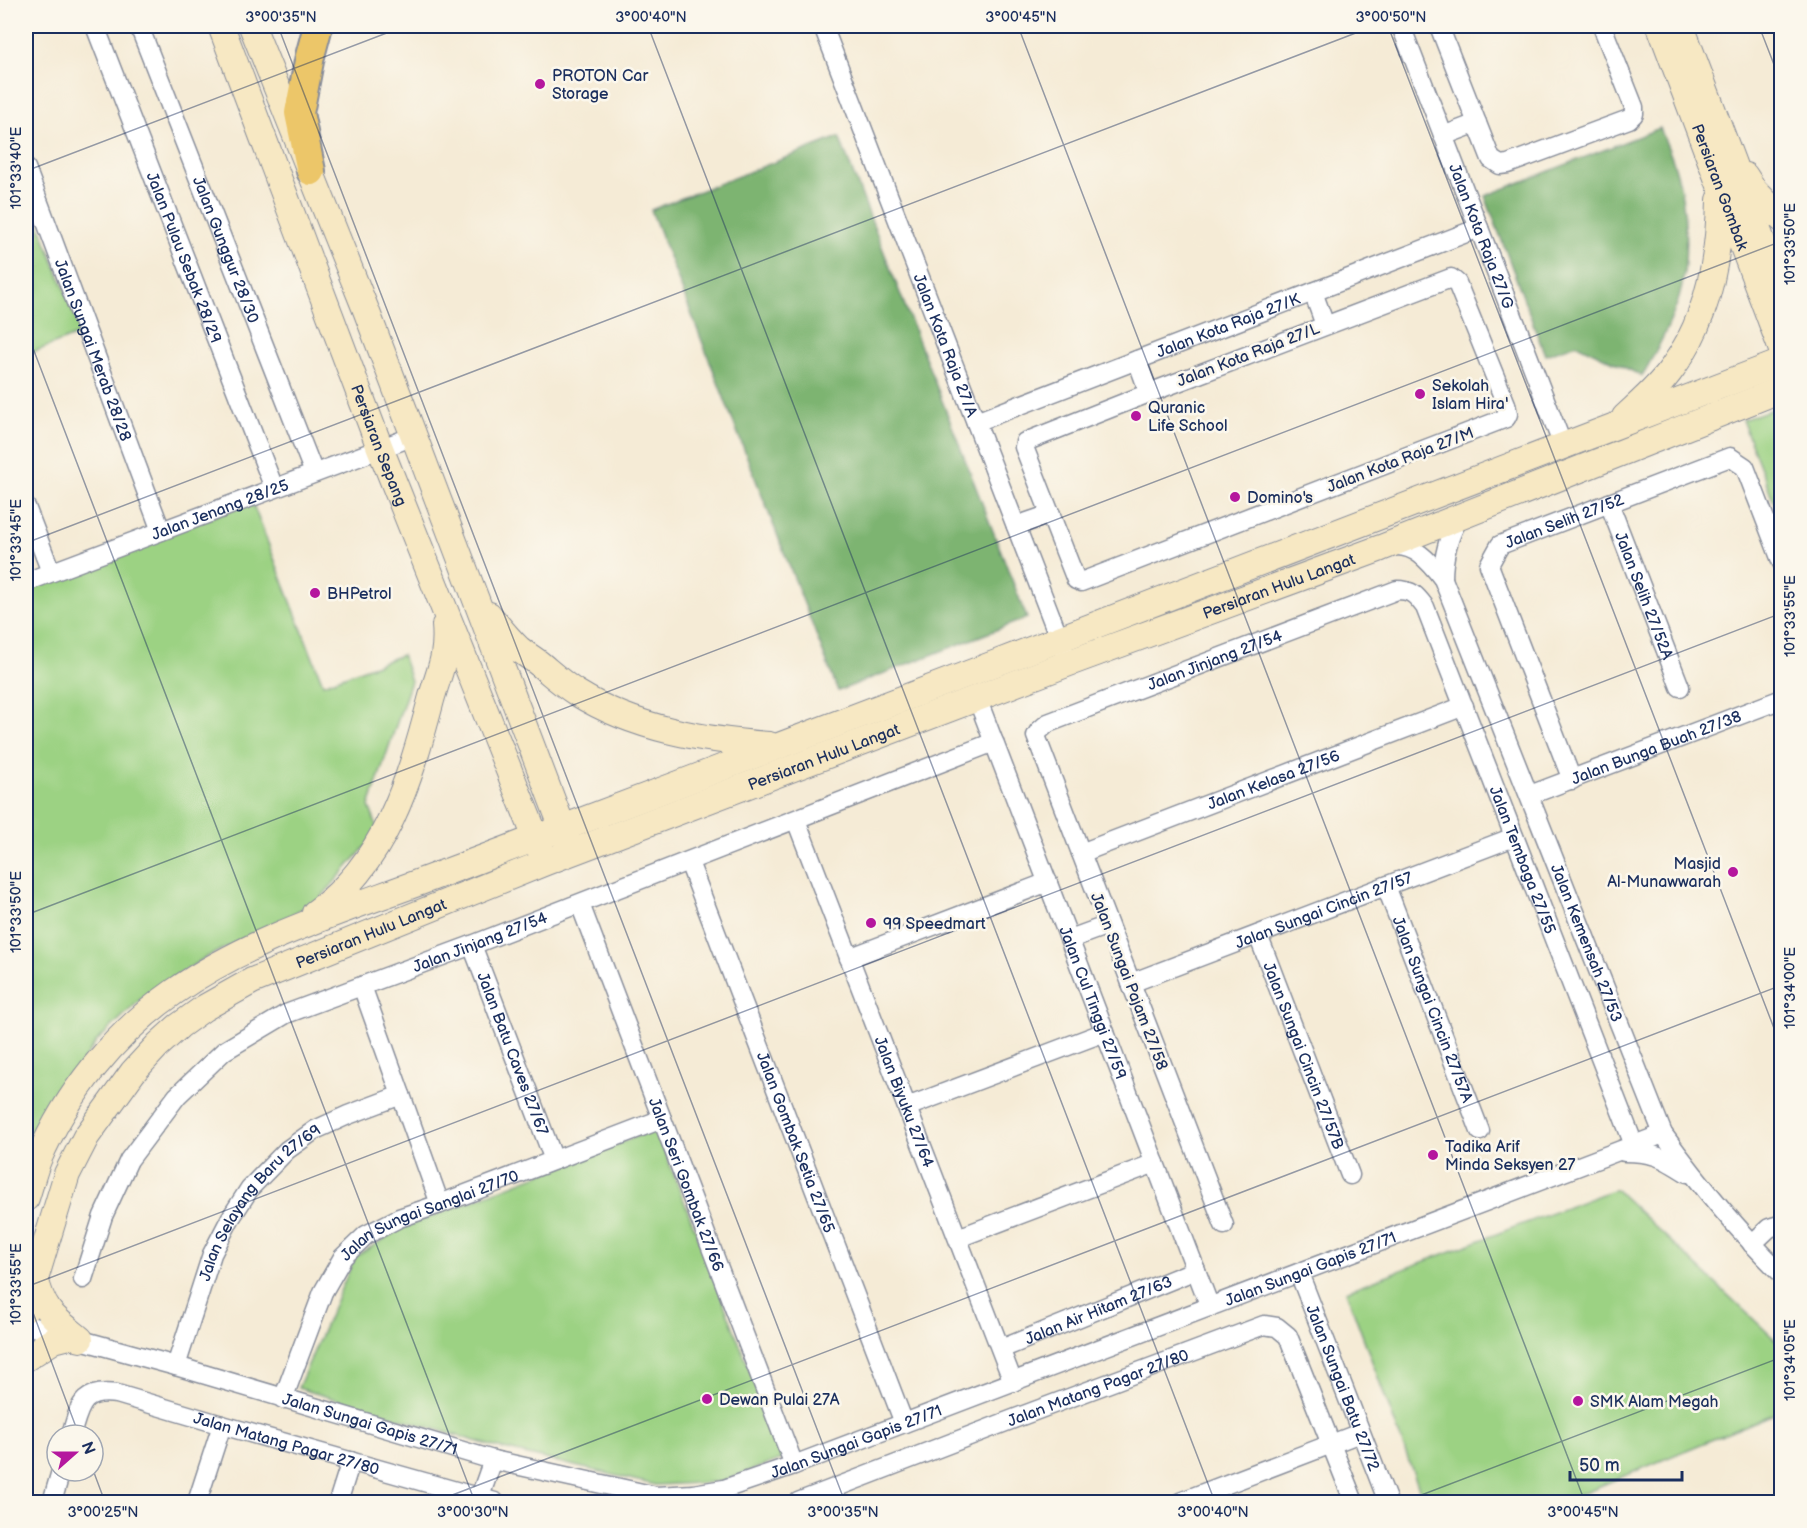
<svg xmlns="http://www.w3.org/2000/svg" width="1807" height="1528" font-family="'Balsamiq Sans',sans-serif">
	<style>
		.green { fill: #9cd283; stroke: #5c8070; stroke-width: 1.5 }
		.forest { fill: #7db471; stroke: #4c7268; stroke-width: 1.5 }
		.lines { fill: none; stroke-linecap: round; stroke-linejoin: round }
		.minor-casing { stroke: #888d9a; stroke-width: 21 }
		.secondary-casing { stroke: #888d9a; stroke-width: 28 }
		.primary-casing { stroke: #888d9a; stroke-width: 32 }
		.minor { stroke: #fff; stroke-width: 18 }
		.secondary { stroke: #f7e8c3; stroke-width: 26 }
		.primary { stroke: #ecc669; stroke-width: 28 }
		.ticks { fill: none; stroke: #1b2f5e; stroke-width: 1.5; stroke-opacity: 0.45 }
		.poi-dot { fill: #b5179e; stroke: #fbf7ec; stroke-width: 2 }
		.labels { text-anchor: middle; stroke-width: 5; stroke-linejoin: round; paint-order: stroke }
		.poi-label { font-size: 16px; fill: #1b2f5e; stroke: #fbf7ec; text-anchor: start }
		.street-label { font-size: 16px; fill: #1b2f5e; stroke: #fbf7ec }
		.neatline { fill: none; stroke: #1b2f5e; stroke-width: 2 }
		.ticks-label { font-size: 15px; text-anchor: middle; fill: #1b2f5e }
	</style>
	<rect width="100%" height="100%" fill="#fbf7ec"/>
	<filter id="ink" filterUnits="userSpaceOnUse"><feTurbulence type="fractalNoise" baseFrequency=".0167" numOctaves="2"/><feDisplacementMap in="SourceGraphic" scale="12" xChannelSelector="R" yChannelSelector="G"/><feConvolveMatrix kernelMatrix="1 2 1 2 8 2 1 2 1" color-interpolation-filters="sRGB"/></filter>
	<filter id="wash" filterUnits="userSpaceOnUse"><feTurbulence type="fractalNoise" baseFrequency=".008" numOctaves="4" result="noise"/><feDisplacementMap in="SourceGraphic" scale="24" xChannelSelector="R" yChannelSelector="G"/><feGaussianBlur stdDeviation="1.35" result="paint"/><feColorMatrix in="noise" values="0 0 0 0 0 0 0 0 0 0 0 0 0 0 0 0 0 1.4 0 .05"/><feComposite in="paint" operator="in"/></filter>
	<g filter="url(#wash)">
		<rect width="100%" height="100%" fill="#f5ebd6"/>
		<!-- green -->
		<g class="green">
			<polygon points="30,201 82,333 26,355 26,203"/>
			<polygon points="1781,406 1782,406 1781,520 1742,420"/>
			<polygon points="252,502 323,684 402,655 411,681 369,806 377,827 371,840 318,901 203,959 142,998 97,1041 61,1093 26,1168 26,588"/>
			<polygon points="656,1129 784,1458 721,1482 655,1485 495,1447 298,1388 355,1257 402,1228"/>
			<polygon points="1615,1189 1781,1345 1781,1411 1561,1502 1424,1502 1346,1291"/>
		</g>
		<!-- forest -->
		<g class="forest">
			<path d="M1660,128c5,13 11,26 15,39 12,36 15,98 3,134 -9,27 -22,51 -36,75l-65,-32 -32,11 -60,-159z"/>
			<polygon points="839,137 1027,618 838,691 651,210"/>
		</g>
	</g>
	<g filter="url(#ink)">
		<g class="lines">
			<defs>
				<g id="minor">
					<path id="s1" d="M95,26l179,462"/>
					<path id="s2" d="M139,26l175,447"/>
					<path id="s3" d="M823,26l240,622"/>
					<path id="s4" d="M1401,26l162,420"/>
					<polyline points="1439,26 1491,159 1500,165 1508,164 1629,119 1634,114 1634,107 1602,26"/>
					<polyline points="1443,136 1477,123"/>
					<path id="s5" d="M26,168l135,363"/>
					<polygon points="1451,278 1457,283 1506,404 1508,414 1506,418 1081,582 1076,580 1024,447 1025,442 1149,393"/>
					<polyline points="1313,292 1325,325"/>
					<polyline points="1137,360 1149,393"/>
					<path id="s6" d="M976,422l503,-194"/>
					<path id="s7" d="M1609,503l71,184"/>
					<polyline points="26,507 51,572"/>
					<polyline points="1016,526 1051,514"/>
					<path id="s8" d="M1389,547c24,-6 41,15 54,32l220,555c37,51 74,96 119,140"/>
					<path d="M1443,579c0,-23 5,-43 17,-63"/>
					<path id="s9" d="M26,582l388,-146"/>
					<path id="s10" d="M977,698l233,609"/>
					<path id="s11" d="M1572,780l-83,-215 11,-20 230,-88 15,10 37,96"/>
					<path id="s12" d="M1530,795l252,-96"/>
					<path id="s13" d="M796,820l217,562"/>
					<path id="s14" d="M1081,853l383,-147"/>
					<path id="s15" d="M689,862l215,561"/>
					<path id="s16" d="M1386,886l94,245"/>
					<path id="s17" d="M580,904l214,561"/>
					<path id="s18" d="M1258,935l92,240"/>
					<polyline points="1070,939 1108,925"/>
					<path id="s19" d="M472,945l82,215"/>
					<polyline points="849,958 1048,882"/>
					<path id="s20" d="M1131,983l383,-146"/>
					<polyline points="362,986 440,1204"/>
					<polyline points="907,1107 1105,1032"/>
					<path d="M1624,1152c30,0 38,5 63,21"/>
					<path id="s21" d="M1224,1225l-188,-489 3,-5 9,-8 349,-133c15,0 19,5 28,17l209,538"/>
					<polyline points="958,1238 1155,1163"/>
					<polyline points="1752,1244 1769,1228 1782,1224"/>
					<path id="s22" d="M1299,1273l89,229"/>
					<path id="s23" d="M83,1279l20,-63 26,-56 48,-64 47,-45 62,-37 186,-69 522,-203"/>
					<path id="s24" d="M26,1325l150,41 317,94 163,36 37,-2 31,-5 70,-24 869,-331"/>
					<path id="s25" d="M1001,1349l195,-79"/>
					<path id="s26" d="M176,1366l36,-112 18,-35 20,-31 37,-38 28,-20 33,-15 53,-20"/>
					<path id="s27" d="M283,1399l40,-107 20,-35 23,-22 33,-17 41,-14 222,-85"/>
					<path id="s28" d="M71,1435c9,-29 10,-46 46,-41l105,31 273,77"/>
					<polyline points="52,1502 61,1471"/>
					<polyline points="197,1502 222,1425"/>
					<polyline points="338,1502 351,1461"/>
					<polyline points="478,1502 493,1460"/>
					<path id="s29" d="M798,1502l218,-84 248,-93 13,2 11,9 66,166"/>
					<polyline points="1180,1502 1360,1433"/>
				</g>
				<g id="secondary">
					<path id="s30" d="M221,26l159,422 162,405"/>
					<polyline points="252,26 366,310 568,842"/>
					<path id="s31" d="M1660,26l122,324"/>
					<polyline points="1681,26 1782,294"/>
					<polyline points="1745,176 1754,190 1782,219"/>
					<path d="M1625,417c17,-16 35,-31 48,-50 35,-48 46,-108 47,-167"/>
					<path d="M489,615c9,11 19,24 30,34 7,6 15,10 22,16 12,10 23,20 36,28 58,36 126,47 192,52"/>
					<path d="M315,913c70,-49 95,-133 116,-213 8,-29 17,-43 14,-75"/>
					<path d="M26,1198c4,-12 7,-25 12,-38 29,-67 76,-126 136,-168 74,-52 162,-79 246,-110 93,-35 186,-71 280,-106 361,-137 721,-276 1082,-414"/>
					<path d="M35,1277c8,35 18,40 45,62"/>
					<path id="s32" d="M26,1309l41,-135 19,-37 47,-65 25,-27 21,-19 25,-18 48,-27 294,-119 523,-199 312,-115 401,-159"/>
					<polyline points="26,1358 54,1340 70,1336"/>
				</g>
				<polyline id="primary" points="311,171 299,113 310,56 318,26"/>
			</defs>
			<!-- minor casing -->
			<use href="#minor" class="minor-casing"/>
			<!-- secondary casing -->
			<use href="#secondary" class="secondary-casing"/>
			<!-- primary casing -->
			<use href="#primary" class="primary-casing"/>
			<!-- minor -->
			<use href="#minor" class="minor"/>
			<!-- secondary -->
			<use href="#secondary" class="secondary"/>
			<!-- primary -->
			<use href="#primary" class="primary"/>
		</g>
	</g>
	<!-- ticks -->
	<path class="ticks" d="M278,26l567,1476M648,26l567,1476M1018,26l567,1476M1388,26l394,1023M1759,26l23,59M26,171l379,-145M26,330l449,1172M26,543l1348,-517M26,915l1756,-674M26,1287l1756,-674M26,1294l53,141M93,1470l12,32M434,1502l1348,-517M1403,1502l379,-145"/>
	<!-- markers -->
	<g class="poi-dot">
		<circle cx="540" cy="84" r="6"/>
		<circle cx="1420" cy="394" r="6"/>
		<circle cx="1136" cy="416" r="6"/>
		<circle cx="1235" cy="497" r="6"/>
		<circle cx="315" cy="593" r="6"/>
		<circle cx="1733" cy="872" r="6"/>
		<circle cx="871" cy="923" r="6"/>
		<circle cx="1433" cy="1155" r="6"/>
		<circle cx="707" cy="1399" r="6"/>
		<circle cx="1578" cy="1401" r="6"/>
	</g>
	<g class="labels">
		<!-- poi labels -->
		<g class="poi-label">
			<text x="552" y="81">PROTON Car<tspan x="552" dy="18">Storage</tspan></text>
			<text x="1432" y="391">Sekolah<tspan x="1432" dy="18">Islam Hira'</tspan></text>
			<text x="1148" y="413">Quranic<tspan x="1148" dy="18">Life School</tspan></text>
			<text x="1247" y="503">Domino's</text>
			<text x="327" y="599">BHPetrol</text>
			<text x="1721" y="869" text-anchor="end">Masjid<tspan x="1721" dy="18">Al-Munawwarah</tspan></text>
			<text x="883" y="929">99 Speedmart</text>
			<text x="1445" y="1152">Tadika Arif<tspan x="1445" dy="18">Minda Seksyen 27</tspan></text>
			<text x="719" y="1405">Dewan Pulai 27A</text>
			<text x="1590" y="1407">SMK Alam Megah</text>
		</g>
		<!-- street labels -->
		<g class="street-label">
			<text dy="6" stroke="none"><textPath href="#s31" startOffset="172">Persiaran Gombak</textPath></text>
			<text dy="6" stroke="none"><textPath href="#s4" startOffset="225">Jalan Kota Raja 27/G</textPath></text>
			<text dy="6" stroke="none"><textPath href="#s2" startOffset="240">Jalan Gunggur 28/30</textPath></text>
			<text dy="6" stroke="none"><textPath href="#s1" startOffset="248">Jalan Pulau Sebak 28/29</textPath></text>
			<text dy="6" stroke="none"><textPath href="#s6" startOffset="270">Jalan Kota Raja 27/K</textPath></text>
			<text dy="6" stroke="none"><textPath href="#s3" startOffset="342">Jalan Kota Raja 27/A</textPath></text>
			<text dy="6" stroke="none"><textPath href="#s5" startOffset="194">Jalan Sungai Merab 28/28</textPath></text>
			<text transform="translate(1248 354) rotate(-21)" y="6">Jalan Kota Raja 27/L</text>
			<text dy="6" stroke="none"><textPath href="#s30" startOffset="448">Persiaran Sepang</textPath></text>
			<text transform="translate(1400 459) rotate(-21)" y="6">Jalan Kota Raja 27/M</text>
			<text dy="6" stroke="none"><textPath href="#s9" startOffset="207">Jalan Jenang 28/25</textPath></text>
			<text dy="6" stroke="none"><textPath href="#s11" startOffset="322">Jalan Selih 27/52</textPath></text>
			<text dy="6" stroke="none"><textPath href="#s32" startOffset="1514">Persiaran Hulu Langat</textPath></text>
			<text dy="6" stroke="none"><textPath href="#s7" startOffset="99">Jalan Selih 27/52A</textPath></text>
			<text dy="6" stroke="none"><textPath href="#s21" startOffset="720">Jalan Jinjang 27/54</textPath></text>
			<text dy="6" stroke="none"><textPath href="#s12" startOffset="135">Jalan Bunga Buah 27/38</textPath></text>
			<text dy="6" stroke="none"><textPath href="#s32" startOffset="1028">Persiaran Hulu Langat</textPath></text>
			<text dy="6" stroke="none"><textPath href="#s14" startOffset="206">Jalan Kelasa 27/56</textPath></text>
			<text dy="6" stroke="none"><textPath href="#s21" startOffset="1221">Jalan Tembaga 27/55</textPath></text>
			<text dy="6" stroke="none"><textPath href="#s20" startOffset="206">Jalan Sungai Cincin 27/57</textPath></text>
			<text dy="6" stroke="none"><textPath href="#s32" startOffset="542">Persiaran Hulu Langat</textPath></text>
			<text dy="6" stroke="none"><textPath href="#s8" startOffset="458">Jalan Kemensah 27/53</textPath></text>
			<text dy="6" stroke="none"><textPath href="#s23" startOffset="552">Jalan Jinjang 27/54</textPath></text>
			<text transform="translate(1130 981) rotate(69)" y="6">Jalan Sungai Pajam 27/58</text>
			<text dy="6" stroke="none"><textPath href="#s10" startOffset="326">Jalan Cul Tinggi 27/59</textPath></text>
			<text dy="6" stroke="none"><textPath href="#s16" startOffset="132">Jalan Sungai Cincin 27/57A</textPath></text>
			<text dy="6" stroke="none"><textPath href="#s19" startOffset="116">Jalan Batu Caves 27/67</textPath></text>
			<text dy="6" stroke="none"><textPath href="#s18" startOffset="129">Jalan Sungai Cincin 27/57B</textPath></text>
			<text dy="6" stroke="none"><textPath href="#s13" startOffset="302">Jalan Biyuku 27/64</textPath></text>
			<text dy="6" stroke="none"><textPath href="#s15" startOffset="300">Jalan Gombak Setia 27/65</textPath></text>
			<text dy="6" stroke="none"><textPath href="#s17" startOffset="300">Jalan Seri Gombak 27/66</textPath></text>
			<text dy="6" stroke="none"><textPath href="#s26" startOffset="188">Jalan Selayang Baru 27/69</textPath></text>
			<text dy="6" stroke="none"><textPath href="#s27" startOffset="252">Jalan Sungai Sanglai 27/70</textPath></text>
			<text dy="6" stroke="none"><textPath href="#s24" startOffset="1348">Jalan Sungai Gapis 27/71</textPath></text>
			<text dy="6" stroke="none"><textPath href="#s25" startOffset="105">Jalan Air Hitam 27/63</textPath></text>
			<text dy="6" stroke="none"><textPath href="#s29" startOffset="321">Jalan Matang Pagar 27/80</textPath></text>
			<text dy="6" stroke="none"><textPath href="#s22" startOffset="123">Jalan Sungai Batu 27/72</textPath></text>
			<text dy="6" stroke="none"><textPath href="#s24" startOffset="358">Jalan Sungai Gapis 27/71</textPath></text>
			<text dy="6" stroke="none"><textPath href="#s24" startOffset="862">Jalan Sungai Gapis 27/71</textPath></text>
			<text dy="6" stroke="none"><textPath href="#s28" startOffset="248">Jalan Matang Pagar 27/80</textPath></text>
		</g>
	</g>
	<!-- margin -->
	<rect width="1807" height="1528" fill="none" stroke="#fbf7ec" stroke-width="66"/>
	<!-- north arrow -->
	<g transform="translate(75 1453) rotate(69)"><circle r="28" fill="#fbf7ec" stroke="#a1a7b3" stroke-width="1.5"/>
	<path d="M0-4.5L10 22L0 15L-10 22Z" fill="#b5179e"/>
	<text y="-9" font-size="16" font-weight="bold" text-anchor="middle" fill="#1b2f5e">N</text>
	</g>
	<!-- scale -->
	<path d="M1570 1471v9h112v-9" fill="none" stroke="#1b2f5e" stroke-width="3"/>
	<text x="1579" y="1471" font-size="18" fill="#1b2f5e" stroke="#fbf7ec" stroke-width="4.5" paint-order="stroke">50 m</text>
	<rect x="33" y="33" width="1741" height="1462" class="neatline"/>
	<g class="ticks-label">
		<text x="281" y="22">3°00'35"N</text>
		<text x="651" y="22">3°00'40"N</text>
		<text x="1021" y="22">3°00'45"N</text>
		<text x="1391" y="22">3°00'50"N</text>
		<text transform="translate(16 168) rotate(-90)" y="5">101°33'40"E</text>
		<text transform="translate(1790 244) rotate(-90)" y="5">101°33'50"E</text>
		<text transform="translate(16 540) rotate(-90)" y="5">101°33'45"E</text>
		<text transform="translate(1790 616) rotate(-90)" y="5">101°33'55"E</text>
		<text transform="translate(16 912) rotate(-90)" y="5">101°33'50"E</text>
		<text transform="translate(1790 988) rotate(-90)" y="5">101°34'00"E</text>
		<text transform="translate(16 1284) rotate(-90)" y="5">101°33'55"E</text>
		<text transform="translate(1790 1360) rotate(-90)" y="5">101°34'05"E</text>
		<text x="103" y="1517">3°00'25"N</text>
		<text x="473" y="1517">3°00'30"N</text>
		<text x="843" y="1517">3°00'35"N</text>
		<text x="1213" y="1517">3°00'40"N</text>
		<text x="1583" y="1517">3°00'45"N</text>
	</g>
</svg>
